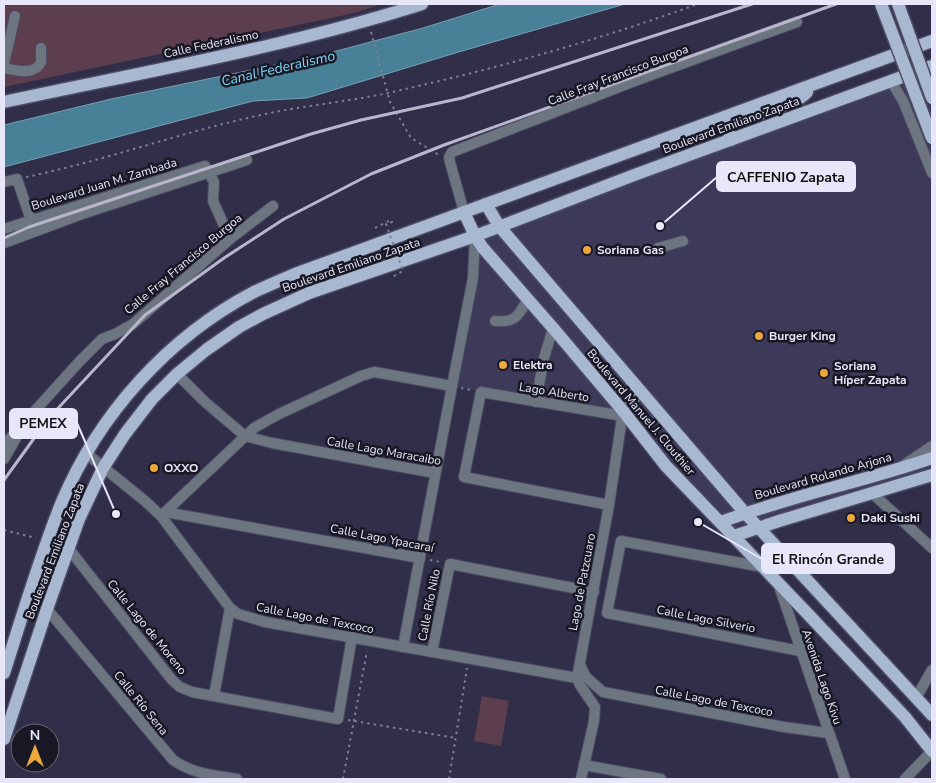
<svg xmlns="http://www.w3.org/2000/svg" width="936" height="783" font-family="'Nunito Sans',sans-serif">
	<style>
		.built { fill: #3c3959 }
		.green { fill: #5c3e4e }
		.water { fill: #488098; stroke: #789fb5 }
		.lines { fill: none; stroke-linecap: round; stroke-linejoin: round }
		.minor-casing { stroke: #4d4c64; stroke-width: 12 }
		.major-casing { stroke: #4d4c64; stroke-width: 15 }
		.path { stroke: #7f7d94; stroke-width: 2; stroke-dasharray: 2.5 4; stroke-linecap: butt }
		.minor { stroke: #6d7581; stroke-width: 10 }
		.major { stroke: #a7b8d0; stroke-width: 12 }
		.rail { stroke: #b8b6ca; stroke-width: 3 }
		.major-bridge-casing { stroke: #4d4c64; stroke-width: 15; stroke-linecap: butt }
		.path-bridge { stroke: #7f7d94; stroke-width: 2; stroke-dasharray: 2.5 4; stroke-linecap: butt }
		.major-bridge { stroke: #a7b8d0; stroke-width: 12 }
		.poi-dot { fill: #eda83b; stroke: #181824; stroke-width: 2 }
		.labels { text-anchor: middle; stroke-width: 5; stroke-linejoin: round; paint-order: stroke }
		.street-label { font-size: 12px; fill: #e8e7f9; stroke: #181824 }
		.poi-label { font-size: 12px; font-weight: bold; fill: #e8e7f9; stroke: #181824; text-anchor: start }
		.water-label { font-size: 14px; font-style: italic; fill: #7ed5fb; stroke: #181824 }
		.leader { fill: none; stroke: #e8e7f9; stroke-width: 2 }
		.callout-dot { fill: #e8e7f9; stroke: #181824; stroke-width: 2 }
		.callout { fill: #e8e7f9; stroke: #e8e7f9; stroke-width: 2 }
		.callout-label { font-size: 14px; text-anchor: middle; font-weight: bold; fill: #111 }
	</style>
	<rect width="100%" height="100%" fill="#302e48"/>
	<!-- built -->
	<polygon class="built" points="932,66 932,470 734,536 628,417 452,386 475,236"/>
	<!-- green -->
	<g class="green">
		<polygon points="4,4 381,4 359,12 4,87"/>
		<polygon points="482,696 509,701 501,746 474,741"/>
	</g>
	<!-- water -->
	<polygon class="water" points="500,4 625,4 462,51 307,98 253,101 4,167 4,125 111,99 314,57 423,28"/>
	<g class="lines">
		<defs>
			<g id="minor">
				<polyline points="4,63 15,16"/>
				<path d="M4,68c11,2 31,8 37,-6v-14"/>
				<polyline points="891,81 903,101 932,173"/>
				<polyline points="4,182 17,179 31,220"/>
				<polyline points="464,212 450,162 449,157 452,152 640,79 797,22"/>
				<polyline points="4,229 205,166 214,182 213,201 230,239"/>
				<polyline points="4,243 82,214 247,160"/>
				<polyline points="658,248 683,241"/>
				<path d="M495,321c21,2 23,-5 33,-22"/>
				<polyline points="177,374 205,402 245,436 272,443 435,473"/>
				<polyline points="536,402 544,358 553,328"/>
				<polyline points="4,445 79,362 102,339 115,334 133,324 230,239 273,206"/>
				<polyline points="87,454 145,501 161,516 230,608 238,614 265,622 577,678"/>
				<polyline points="4,459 16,438"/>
				<polyline points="904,465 932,446"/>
				<polyline points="873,494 932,548"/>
				<polyline points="609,505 464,477 481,392 623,416"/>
				<polyline points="165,512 420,558"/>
				<polyline points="161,516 254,428 279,414 361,376 374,372 380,373 452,386"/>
				<polyline points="69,549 172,680 180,687 192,692 338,719 352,637"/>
				<polyline points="763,567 621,541 607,613 800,651"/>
				<polyline points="778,583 845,779"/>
				<path d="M47,609l126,151c20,14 40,15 64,19"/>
				<polyline points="403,647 452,386 473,278 475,236"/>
				<polyline points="432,652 450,564 594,592"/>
				<polyline points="580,665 586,677 603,692 784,727 828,733"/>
				<polyline points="214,696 230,608"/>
				<polyline points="916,698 932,670"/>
				<polyline points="584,765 661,779"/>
				<polyline points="581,779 594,721 595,707 580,685 577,678 609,505 623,411 642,391"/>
				<polyline points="905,779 932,751"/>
			</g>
			<g id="major">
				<path d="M4,102c140,-30 282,-55 418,-98"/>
				<path d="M731,140l-3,-11 1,-4c19,-10 66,-18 78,-33"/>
				<polyline points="486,204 499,226 745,513 932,715"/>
				<polyline points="464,212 475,236 483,248 553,328 623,411 666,466 806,612 905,717 932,751"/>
				<path d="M721,522c69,-26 142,-40 211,-64"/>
				<polyline points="734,536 779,521 932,475"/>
				<path d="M4,673c18,-56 35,-114 57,-169 37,-89 107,-167 193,-212 13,-6 27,-12 41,-18l637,-233"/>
				<polyline points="4,739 47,609 79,519 103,468 125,434 152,399 177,374 206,350 239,327 263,314 309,293 475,236 637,174 932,66"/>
			</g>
		</defs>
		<!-- minor casing -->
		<use href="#minor" class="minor-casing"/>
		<!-- major casing -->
		<use href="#major" class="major-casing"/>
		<!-- path -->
		<g class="path">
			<polyline points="371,32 390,102 411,138 439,155"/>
			<path d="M26,177c77,-16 150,-43 226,-60 50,-12 100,-15 149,-27 101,-23 200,-51 297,-86"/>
			<polyline points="461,388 471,390"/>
			<polyline points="4,530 36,538"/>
			<polyline points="430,560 441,562"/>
			<polyline points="348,720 456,738"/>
			<polyline points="343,779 367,651"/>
			<polyline points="449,779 467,668"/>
		</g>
		<!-- minor -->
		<use href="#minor" class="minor"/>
		<!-- major -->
		<use href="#major" class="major"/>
		<!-- rail -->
		<g class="rail">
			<polyline points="4,238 29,227 311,134 361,120 462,98 752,4"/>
			<polyline points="4,480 48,419 145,315 224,258 284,219 371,174 444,145 836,4"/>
		</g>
		<defs>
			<g id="major-bridge">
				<polyline points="881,4 932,138"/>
				<polyline points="898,4 932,98"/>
			</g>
		</defs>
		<!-- major-bridge casing -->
		<use href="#major-bridge" class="major-bridge-casing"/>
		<!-- path-bridge -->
		<polyline class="path-bridge" points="375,228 391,220 392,222 386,224 403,271 392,277"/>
		<!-- major-bridge -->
		<use href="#major-bridge" class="major-bridge"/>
	</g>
	<!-- markers -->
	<g class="poi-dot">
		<circle cx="587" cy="250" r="5"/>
		<circle cx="759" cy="336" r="5"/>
		<circle cx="503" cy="365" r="5"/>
		<circle cx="824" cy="373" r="5"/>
		<circle cx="154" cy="468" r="5"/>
		<circle cx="851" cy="518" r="5"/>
	</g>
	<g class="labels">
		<!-- street labels -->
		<g class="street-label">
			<text transform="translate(211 44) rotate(-12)" y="4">Calle Federalismo</text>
			<text transform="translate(618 75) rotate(-21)" y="4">Calle Fray Francisco Burgoa</text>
			<text transform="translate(731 125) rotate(-20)" y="4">Boulevard Emiliano Zapata</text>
			<text transform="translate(104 184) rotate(-17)" y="4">Boulevard Juan M. Zambada</text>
			<text transform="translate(183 264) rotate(-40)" y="4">Calle Fray Francisco Burgoa</text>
			<text transform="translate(351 265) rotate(-19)" y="4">Boulevard Emiliano Zapata</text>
			<text transform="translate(554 392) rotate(9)" y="4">Lago Alberto</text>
			<text transform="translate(641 412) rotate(50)" y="4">Boulevard Manuel J. Clouthier</text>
			<text transform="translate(384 451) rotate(10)" y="4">Calle Lago Maracaibo</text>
			<text transform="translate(823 476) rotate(-16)" y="4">Boulevard Rolando Arjona</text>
			<text transform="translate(382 538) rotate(11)" y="4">Calle Lago Ypacaraí</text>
			<text transform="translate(55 551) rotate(-69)" y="4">Boulevard Emiliano Zapata</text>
			<text transform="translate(582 582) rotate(-79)" y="4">Lago de Patzcuaro</text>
			<text transform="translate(429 605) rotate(-79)" y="4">Calle Río Nilo</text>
			<text transform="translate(315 618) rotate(11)" y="4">Calle Lago de Texcoco</text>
			<text transform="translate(706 619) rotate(11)" y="4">Calle Lago Silverio</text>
			<text transform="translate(147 627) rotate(51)" y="4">Calle Lago de Moreno</text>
			<text transform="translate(822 677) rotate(71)" y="4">Avenida Lago Kivu</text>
			<text transform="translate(714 701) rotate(11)" y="4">Calle Lago de Texcoco</text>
			<text transform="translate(141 703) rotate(51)" y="4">Calle Río Sena</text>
		</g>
		<!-- poi labels -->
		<g class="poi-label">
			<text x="597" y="254">Soriana Gas</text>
			<text x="769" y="340">Burger King</text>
			<text x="513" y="369">Elektra</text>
			<text x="834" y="370">Soriana<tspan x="834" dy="14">Híper Zapata</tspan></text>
			<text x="164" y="472">OXXO</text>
			<text x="861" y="522">Daki Sushi</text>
		</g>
		<!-- water labels -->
		<g class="water-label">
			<text transform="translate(278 68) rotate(-13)" y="5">Canal Federalismo</text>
		</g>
	</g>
	<!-- callouts -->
	<path class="leader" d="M660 226L717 177M116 514L77 423M698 522L762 559"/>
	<g class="callout-dot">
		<circle cx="660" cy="226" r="5"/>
		<circle cx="116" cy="514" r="5"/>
		<circle cx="698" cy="522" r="5"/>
	</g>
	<g class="callout">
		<rect x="717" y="162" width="138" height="29" rx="5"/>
		<rect x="10" y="409" width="67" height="29" rx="5"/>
		<rect x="762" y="544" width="132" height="29" rx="5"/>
	</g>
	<g class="callout-label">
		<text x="786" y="182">CAFFENIO Zapata</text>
		<text x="43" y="428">PEMEX</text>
		<text x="828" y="564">El Rincón Grande</text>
	</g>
	<!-- border -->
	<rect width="936" height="783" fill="none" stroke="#e8e7f9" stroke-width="10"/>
	<!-- north arrow -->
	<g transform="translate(35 748)"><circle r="24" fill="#181824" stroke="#6b6b79"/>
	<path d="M0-4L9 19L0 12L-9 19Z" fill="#eda83b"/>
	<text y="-8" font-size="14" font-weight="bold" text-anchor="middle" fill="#e8e7f9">N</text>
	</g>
</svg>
